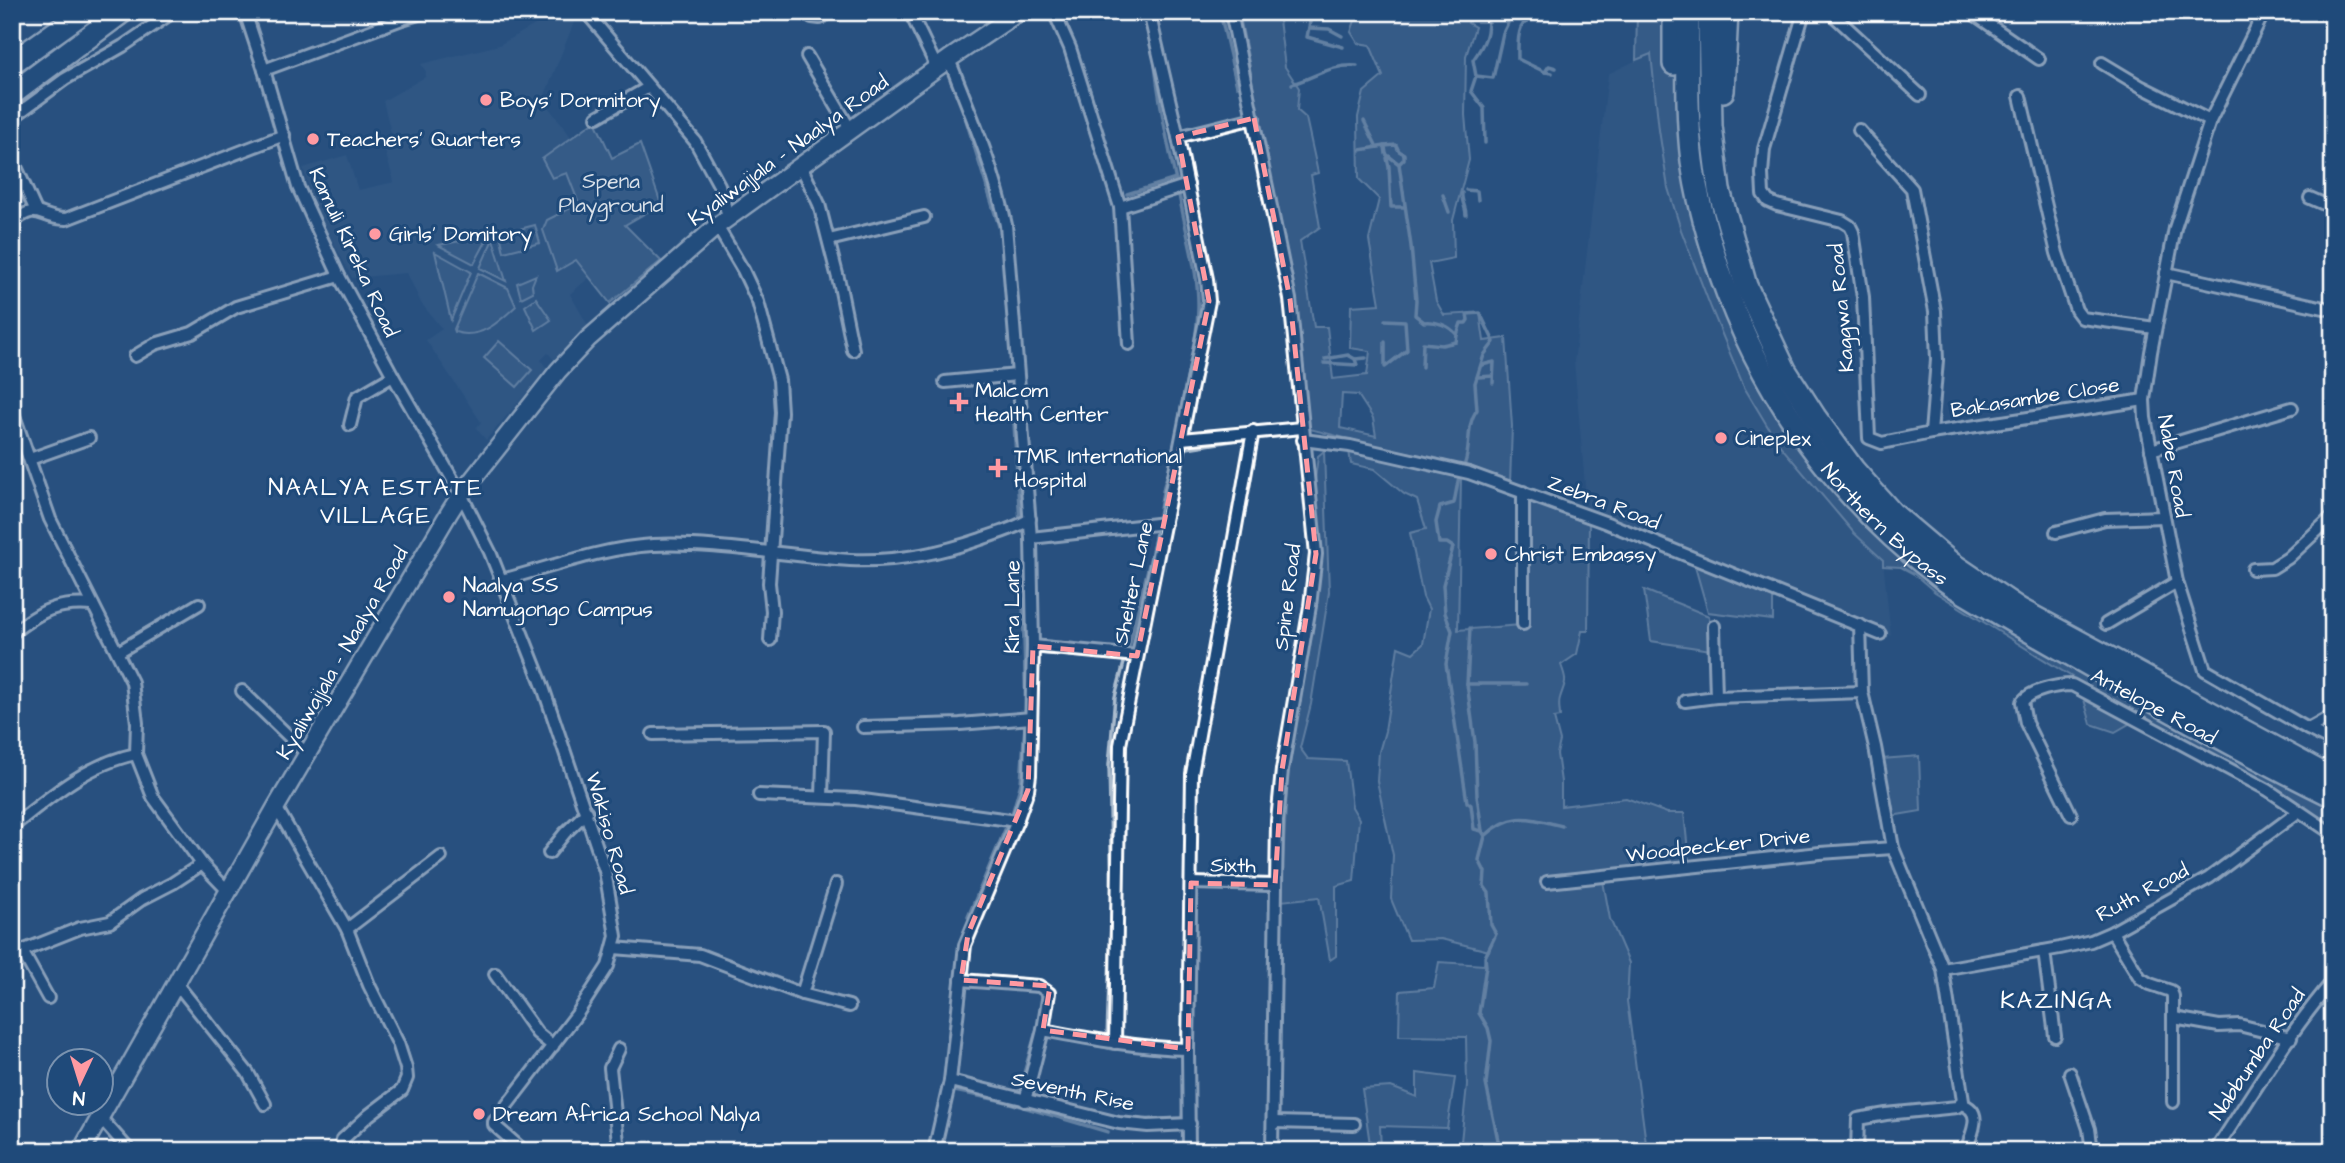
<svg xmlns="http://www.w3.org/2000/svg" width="2345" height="1163" font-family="'Architects Daughter',sans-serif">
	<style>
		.built { fill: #375d88 }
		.green { fill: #446890; stroke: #a2b4c8; stroke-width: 2; fill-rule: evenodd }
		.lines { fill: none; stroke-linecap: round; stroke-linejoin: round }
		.stream { stroke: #aabbcd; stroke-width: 3.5 }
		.minor-casing { stroke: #fff; stroke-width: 16 }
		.secondary-casing { stroke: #fff; stroke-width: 21 }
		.motorway-casing { stroke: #fff; stroke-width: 26 }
		.minor { stroke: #1f4a7a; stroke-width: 10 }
		.secondary { stroke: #1f4a7a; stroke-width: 16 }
		.motorway { stroke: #1f4a7a; stroke-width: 21 }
		.marked { fill: none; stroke: #ff9aa2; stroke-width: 5; stroke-dasharray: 14 9; stroke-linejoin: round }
		.poi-dot { fill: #ff9aa2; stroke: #1f4a7a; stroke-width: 2.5 }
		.labels { text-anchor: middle; stroke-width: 6; stroke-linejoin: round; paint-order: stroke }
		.poi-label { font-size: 21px; fill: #fff; stroke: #1f4a7a; text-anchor: start }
		.street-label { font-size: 21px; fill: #fff; stroke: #1f4a7a }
		.park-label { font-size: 21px; fill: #dae1e9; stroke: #1f4a7a }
		.quarter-label { font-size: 24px; letter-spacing: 2px; fill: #fff; stroke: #1f4a7a }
	</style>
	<rect width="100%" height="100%" fill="#28517f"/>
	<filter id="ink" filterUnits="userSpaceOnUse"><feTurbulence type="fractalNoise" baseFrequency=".0143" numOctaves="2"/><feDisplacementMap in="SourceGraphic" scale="14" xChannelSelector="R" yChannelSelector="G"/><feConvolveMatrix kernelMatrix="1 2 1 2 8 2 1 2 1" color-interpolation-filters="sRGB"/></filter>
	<g filter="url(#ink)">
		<!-- built -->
		<g class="built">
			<polygon points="558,12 573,12 577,15 543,100 572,138 595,121 612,158 640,144 661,204 625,225 661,261 610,303 590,277 570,294 590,329 555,361 548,353 541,360 547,369 486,440 476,428 481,422 426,340 442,329 421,303 407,273 352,278 312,201 303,168 347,155 358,190 394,182 382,141 392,137 383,101 425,77 426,72 421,64 499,45"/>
			<polygon points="1651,53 1659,130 1668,188 1681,230 1711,308 1744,387 1777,442 1854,533 1883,560 1891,636 1612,517 1587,508 1574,362 1608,74"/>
		</g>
		<!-- green -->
		<g class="green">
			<path d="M1239,12h39l7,55 14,21 -2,22 9,8 12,55 -7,2 9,52 -20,14 14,86h13l6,52 34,-4 3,-24 -20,-3 1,-42 29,-2 -11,-64 10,-41 -20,-20 -1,-62 6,-25 19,-16 -13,-31 -12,-2 -7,-11 7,-20h115l-5,11 7,4 -9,29 -1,59 4,45 -16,60 1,38 -25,5 7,38 8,14 36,-2 4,28 22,-3 6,88 -2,57 -74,-25 -60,-12 -70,-18 -51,-313 -5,-48zM1342,394l16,1 15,23 3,18 -36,-8z"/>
			<polygon points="1637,12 1678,12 1688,191 1794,440 1824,480 1868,528 1892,551 1935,586 2333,805 2333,825 2300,809 2276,790 2245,771 2187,744 2070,680 2072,677 1935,592 1914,574 1901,567 1883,566 1883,560 1854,533 1777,442 1744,387 1711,308 1681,230 1668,188 1659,130 1651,54 1636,60"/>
			<polygon points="595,121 612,158 640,144 661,204 625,225 661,261 610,303 576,260 557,271 543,230 547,220 579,204 567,173 552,178 542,159"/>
			<polygon points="535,225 540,243 504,252 500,234"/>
			<polygon points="489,236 474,264 438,245"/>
			<polygon points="493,239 506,281 480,268"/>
			<polygon points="435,252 471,272 451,320"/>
			<path d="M478,273l30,15 8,18c-17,16 -36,34 -61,26l-1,-3z"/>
			<polygon points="536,275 532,285 533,292 521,298 517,283"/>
			<polygon points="536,298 551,320 536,330 525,306"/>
			<polygon points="499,341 532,370 517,387 484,358"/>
			<polygon points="1324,451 1329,592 1311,704 1300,748 1308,759 1346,761 1352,807 1359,819 1354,881 1336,886 1336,956 1330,960 1319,897 1281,901 1289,750 1305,672 1321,568 1315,480 1318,456"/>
			<path d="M1349,451l60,12 52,14 -3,153 63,-5 4,-124 64,17 -1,113h-6l-5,23 -16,11c7,18 4,17 -1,33 -2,5 0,13 0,19l-6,1 6,23 -3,13 4,28v24l65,-8 41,15h17l6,57 -87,11 7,38 19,44 -2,38 20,150h-187l7,-66 -1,-48 -67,-1 1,-45 34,-3 5,-26 45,3 1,-8 4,-6 -48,-12 -33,1 -17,-41 2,-44 -16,-74 2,-29 6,-21 13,-84 15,6 10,-9 6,-35 -6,-12 -13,-64 16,-4 -9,-29 -13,-6 -30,-25 -23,-5z"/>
			<polygon points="1694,563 1773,596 1773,620 1708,612"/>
			<polygon points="1644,590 1709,616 1711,650 1651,641"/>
			<polygon points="2083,696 2134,721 2115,732 2091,724"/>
			<polygon points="1919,756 1921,811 1891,816 1882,759"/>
			<polygon points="1417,1073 1455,1078 1447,1128 1380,1126 1381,1151 1371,1151 1362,1089 1391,1087 1417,1097"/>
		</g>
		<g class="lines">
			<!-- stream -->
			<g class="stream">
				<polyline points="1220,12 1237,86"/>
				<polyline points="1312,12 1307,37 1343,47"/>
				<polyline points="1515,12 1526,23"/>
				<path d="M1528,12c-1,8 -4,10 -7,16 -4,9 -3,22 -3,31l27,13 7,1"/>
				<polyline points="1309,28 1329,29 1342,36"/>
				<polyline points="983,47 1033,12"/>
				<path d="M1154,55c5,55 19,110 30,164 6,29 15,60 14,90 -1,41 -16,80 -20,121"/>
				<polyline points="1545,72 1549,66 1556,68"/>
				<polyline points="1476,76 1493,78 1503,33 1508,23 1501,16 1503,12"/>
				<polyline points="951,82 956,90"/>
				<path d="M1292,84c25,-7 38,-20 65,-18"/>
				<polyline points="962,107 1002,236"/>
				<polyline points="1364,121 1377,147"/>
				<path d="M1485,143l-1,-35 -13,-17 5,-15 -3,-16c12,-17 17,-27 14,-48"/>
				<polyline points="1360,150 1385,146"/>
				<polyline points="1390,157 1387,158 1389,167 1391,207 1405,207"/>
				<path d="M1399,164l-13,-10 -1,-8 11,-1 3,6 5,3v5l-5,5 12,82 5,54 -1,15 9,7c12,-1 25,3 33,13l4,-12h5l2,-3 -1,-6 13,-1 14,29 -10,13 -9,28 2,27c-11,14 -6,36 -12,53"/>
				<polyline points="1466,190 1477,191 1478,200"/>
				<path d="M1462,193c-1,9 4,13 4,22"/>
				<polyline points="1127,194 1176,179"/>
				<polyline points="1443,195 1449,212"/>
				<polyline points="1006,298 1006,286"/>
				<polyline points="1385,342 1385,367 1407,350 1405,321 1385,320"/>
				<polyline points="1325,359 1348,355 1355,359 1366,358"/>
				<polyline points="1324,363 1357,365 1355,359"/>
				<polyline points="1482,365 1494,362 1493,383"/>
				<polyline points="1422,367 1423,343 1442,345 1456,342 1457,335"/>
				<polyline points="1478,377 1493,376"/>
				<polyline points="1013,407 1020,523"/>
				<polyline points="1273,425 1291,423"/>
				<polyline points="1187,448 1238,440 1294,435"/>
				<polyline points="1459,476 1454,503 1440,507 1436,522 1439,543 1447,543 1453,547 1443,585 1445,613 1452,631 1446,664 1467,802 1471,805 1474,829 1482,831 1485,836 1479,860 1485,872 1484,886 1489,893 1491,925 1496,934 1485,957 1486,966 1479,1013 1488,1028 1491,1041 1486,1084 1498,1140 1505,1151"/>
				<polyline points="1470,628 1467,684 1475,742 1477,796 1482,831"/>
				<polyline points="1113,649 1129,648"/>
				<polyline points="1128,651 1154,544 1164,486 1170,468"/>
				<polyline points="1038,653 1124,660"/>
				<polyline points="1467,684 1526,684"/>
				<path d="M1485,836c27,-25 44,-18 77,-10"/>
				<polyline points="1245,889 1268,891"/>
				<polyline points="968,917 1013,811 1021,783 1026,712 1023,599"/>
				<polyline points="1049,1025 1066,1029"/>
				<polyline points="1107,1038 1112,895 1109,765 1115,697 1125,659"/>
				<polyline points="1088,1043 1112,1049"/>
				<polyline points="950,1090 1003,1101 1108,1132"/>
				<polyline points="1018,1094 1041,1014"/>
				<polyline points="1138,1120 1182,1118 1183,1109"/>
			</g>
			<defs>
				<g id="minor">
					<polyline points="245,12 264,70 298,187 339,276 393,376 461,494 490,552 542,684 605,871 616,936 608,966 577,1014 494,1122 494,1125 524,1151"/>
					<polyline points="586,12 695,141 719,185 728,216"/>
					<polyline points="809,12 812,17 820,18 829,12"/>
					<polyline points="910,12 937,68"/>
					<polyline points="1054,12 1070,48 1120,207 1129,344"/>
					<polyline points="1231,12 1290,299 1316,554 1310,606 1282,770 1277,821 1272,1151"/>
					<polyline points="1804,12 1764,149 1762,174 1763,194 1768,201 1777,205 1842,221 1850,226 1853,232 1863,297 1869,438 1882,443 1931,433 2144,400"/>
					<polyline points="1830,12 1920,95"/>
					<polyline points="1971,12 2039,59"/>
					<polyline points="2264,12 2210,121 2175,228 2151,352 2144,400 2145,418 2177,582 2205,670 2308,729 2333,715"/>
					<polyline points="807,56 850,129"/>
					<polyline points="2102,63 2142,87 2210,121"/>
					<polyline points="264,70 402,19 425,12"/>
					<polyline points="2020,96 2057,253 2076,310 2082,318 2155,328"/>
					<polyline points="597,117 649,87"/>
					<polyline points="12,118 65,79 123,46 173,12"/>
					<polyline points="1859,130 1912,189 1935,311 1937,360 1931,433"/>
					<polyline points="1178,137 1254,118"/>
					<polyline points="12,158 36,211"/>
					<polyline points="800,164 819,204 840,286 853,350"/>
					<polyline points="2310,198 2333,208"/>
					<polyline points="1120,207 1188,185"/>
					<path d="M12,223c27,-23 26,-4 54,-4l218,-84"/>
					<polyline points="717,226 743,270 758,302 779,380 781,412 769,583 772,611 770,640"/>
					<polyline points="829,240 924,217"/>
					<polyline points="2166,273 2333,310"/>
					<polyline points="135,356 155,344 192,333 236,307 339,276"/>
					<polyline points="945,382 1017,375"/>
					<polyline points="12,410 50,519 132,682 137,723 136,754 153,797 202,864 228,891"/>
					<polyline points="350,425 357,397 393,376"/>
					<polyline points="1182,439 1302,428"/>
					<polyline points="1303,440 1350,446 1469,473 1607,523 1880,634"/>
					<polyline points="2151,450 2292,408"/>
					<polyline points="30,459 89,438"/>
					<polyline points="1523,492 1523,624"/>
					<polyline points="2056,532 2105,519 2164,517"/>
					<polyline points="1031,538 1165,523"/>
					<polyline points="2253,569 2272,568 2288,558 2333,516"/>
					<path d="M502,580c49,-13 100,-32 151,-35 65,-3 131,11 197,15 45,2 88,-6 131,-21 16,-6 34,-10 49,-20"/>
					<polyline points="2106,624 2177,582"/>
					<polyline points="1860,625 1862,692"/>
					<polyline points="1714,626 1716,697"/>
					<path d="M12,633c29,-22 44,-31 81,-28"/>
					<polyline points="1033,646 1137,656"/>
					<polyline points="118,652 199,604"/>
					<polyline points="242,691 307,754"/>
					<polyline points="1685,701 1716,697 1862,692 1875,747 1893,848 1943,969 1963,1101 1957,1107 1886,1114 1858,1119 1857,1151"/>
					<polyline points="863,727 960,724 1031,718"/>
					<polyline points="2308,729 2333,742"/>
					<polyline points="653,734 824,731 822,797"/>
					<polyline points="759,795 856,799 1017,821"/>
					<polyline points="276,807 347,929 369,985 398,1043 406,1068 407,1078 402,1090 369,1115 342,1140"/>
					<path d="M2071,815l-45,-92 -4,-21c9,-12 35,-17 50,-17l196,105 65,44"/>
					<path d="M12,827c37,-30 77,-64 124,-73"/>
					<polyline points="549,853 565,833 587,812"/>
					<polyline points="1547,882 1820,853 1893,848"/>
					<polyline points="1191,883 1275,885"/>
					<polyline points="347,929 441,857"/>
					<polyline points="2112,932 2140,978 2150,984 2171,991 2173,996 2173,1102"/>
					<polyline points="614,948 700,955 802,994 849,1006"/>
					<polyline points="22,951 48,998"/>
					<polyline points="2044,951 2055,1036"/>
					<polyline points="12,955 80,928 110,922 142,899 173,883 202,864"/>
					<polyline points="1943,969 2060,948 2091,941 2112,932 2209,878 2298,812"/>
					<polyline points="495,974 537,1033 553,1046"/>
					<polyline points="961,980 1039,986 1049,993 1043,1030 1025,1101"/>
					<polyline points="176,983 248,1073 265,1104"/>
					<polyline points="802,994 836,884"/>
					<polyline points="2174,1018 2219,1026 2239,1025 2291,1038"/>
					<path d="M1043,1030c48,9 96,18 145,19"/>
					<polyline points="1115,1043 1120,745 1209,301 1207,279 1178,137 1149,12"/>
					<polyline points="2070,1073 2089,1129 2092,1151"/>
					<polyline points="950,1081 1119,1123 1148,1126 1190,1124"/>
					<path d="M1961,1104c24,7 10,30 5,47"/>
					<polyline points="99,1116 130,1151"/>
					<polyline points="1273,1122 1354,1124"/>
					<polyline points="619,1151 610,1068 619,1049"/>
					<path d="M934,1151l16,-70 15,-136 52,-124 11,-31 2,-15 3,-129 -2,-108 -25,-313c-12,-58 -36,-112 -57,-166"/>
					<polyline points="1189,1151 1188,1049 1192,774 1253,431"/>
					<path d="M2215,1151c38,-57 73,-118 118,-170"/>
				</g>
				<polyline id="secondary" points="81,1151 276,807 449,513 461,494 558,371 588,339 717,226 949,59 1019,12"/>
				<g id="motorway">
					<polyline points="1674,12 1674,64"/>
					<path id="s1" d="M1688,12c0,49 -2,100 4,149 5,38 16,76 28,112 43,125 118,226 223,306 15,11 32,20 47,29 40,24 80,46 120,69 73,41 147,82 223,119"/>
					<polyline points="1709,12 1711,126 1719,190 1746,286 1785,370 1815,417 1853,469 1892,513 1951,563 2019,609 2333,779"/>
					<polyline points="12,63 84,12"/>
					<polyline points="1723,91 1727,12"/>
					<polyline points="12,94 122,12"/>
				</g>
			</defs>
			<!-- minor casing -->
			<use href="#minor" class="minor-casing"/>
			<!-- secondary casing -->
			<use href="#secondary" class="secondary-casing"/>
			<!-- motorway casing -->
			<use href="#motorway" class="motorway-casing"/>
			<!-- minor -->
			<use href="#minor" class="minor"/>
			<!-- secondary -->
			<use href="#secondary" class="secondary"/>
			<!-- motorway -->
			<use href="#motorway" class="motorway"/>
		</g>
	</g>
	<!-- marked area -->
	<path d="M0 0H2345V1163H0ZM1254,118l36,181 26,255 -34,216 -7,115 -84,-2 -3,166 -145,-19 7,-44 -89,-6 7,-46 60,-144 5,-144 104,10 72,-355 -31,-164z" fill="#28517f" fill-opacity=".55" fill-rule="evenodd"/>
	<path class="marked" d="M1254,118l36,181 26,255 -34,216 -7,115 -84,-2 -3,166 -145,-19 7,-44 -89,-6 7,-46 60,-144 5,-144 104,10 72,-355 -31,-164z"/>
	<!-- markers -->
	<g class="poi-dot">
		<circle cx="486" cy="100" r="7"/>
		<circle cx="313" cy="139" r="7"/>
		<circle cx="375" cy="234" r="7"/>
		<path d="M955.5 391.5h7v7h7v7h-7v7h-7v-7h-7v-7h7z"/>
		<circle cx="1721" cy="438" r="7"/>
		<path d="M994.5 457.5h7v7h7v7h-7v7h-7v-7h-7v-7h7z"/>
		<circle cx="1491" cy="554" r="7"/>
		<circle cx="449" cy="597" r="7"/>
		<circle cx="479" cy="1114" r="7"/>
	</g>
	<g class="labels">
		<!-- poi labels -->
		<g class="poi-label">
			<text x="500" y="107">Boys' Dormitory</text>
			<text x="327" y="146">Teachers' Quarters</text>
			<text x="389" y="241">Girls' Domitory</text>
			<text x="975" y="397">Malcom<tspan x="975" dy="24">Health Center</tspan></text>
			<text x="1735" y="445">Cineplex</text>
			<text x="1014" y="463">TMR International<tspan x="1014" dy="24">Hospital</tspan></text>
			<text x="1505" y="561">Christ Embassy</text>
			<text x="463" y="592">Naalya SS<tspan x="463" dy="24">Namugongo Campus</tspan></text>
			<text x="493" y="1121">Dream Africa School Nalya</text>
		</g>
		<!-- street labels -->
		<g class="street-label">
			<text transform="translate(788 150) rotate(-36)" y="7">Kyaliwajjala - Naalya Road</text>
			<text transform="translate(354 252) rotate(65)" y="7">Kamuli Kireka Road</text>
			<text transform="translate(1841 308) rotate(-95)" y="7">Kaggwa Road</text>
			<text transform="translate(2035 397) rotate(-9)" y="7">Bakasambe Close</text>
			<text transform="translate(2174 466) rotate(80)" y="7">Nabe Road</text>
			<text transform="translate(1604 502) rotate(21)" y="7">Zebra Road</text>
			<text dy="7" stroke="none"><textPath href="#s1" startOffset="569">Northern Bypass</textPath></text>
			<text transform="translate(1133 583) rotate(-78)" y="7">Shelter Lane</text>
			<text transform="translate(1287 597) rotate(-83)" y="7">Spine Road</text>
			<text transform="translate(1012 607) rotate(-90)" y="7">Kira Lane</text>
			<text transform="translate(342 653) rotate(-60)" y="7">Kyaliwajjala - Naalya Road</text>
			<text transform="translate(2154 706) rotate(28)" y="7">Antelope Road</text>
			<text transform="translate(610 833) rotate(74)" y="7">Wakiso Road</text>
			<text transform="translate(1718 845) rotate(-6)" y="7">Woodpecker Drive</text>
			<text transform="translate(1233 865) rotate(1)" y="7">Sixth</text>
			<text transform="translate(2142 892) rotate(-28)" y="7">Ruth Road</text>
			<text transform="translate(2257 1054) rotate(-56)" y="7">Nabbumba Road</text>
			<text transform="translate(1073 1091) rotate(12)" y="7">Seventh Rise</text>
		</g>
		<!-- park labels -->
		<g class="park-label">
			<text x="611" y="188">Spena<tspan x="611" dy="24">Playground</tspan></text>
		</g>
		<!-- quarter labels -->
		<g class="quarter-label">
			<text x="376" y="495">NAALYA ESTATE<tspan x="376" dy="28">VILLAGE</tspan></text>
			<text x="2057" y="1008">KAZINGA</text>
		</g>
	</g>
	<!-- margin -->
	<rect width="2345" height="1163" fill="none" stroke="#1f4a7a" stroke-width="42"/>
	<rect x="21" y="21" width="2303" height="1121" fill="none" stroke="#fff" stroke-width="2.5" filter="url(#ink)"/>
	<!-- north arrow -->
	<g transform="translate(80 1082) rotate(184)"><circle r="33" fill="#1f4a7a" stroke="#7992af" stroke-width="2"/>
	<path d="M0-5L12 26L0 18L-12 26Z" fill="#ff9aa2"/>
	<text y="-10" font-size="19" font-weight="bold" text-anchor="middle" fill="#ffffff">N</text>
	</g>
</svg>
